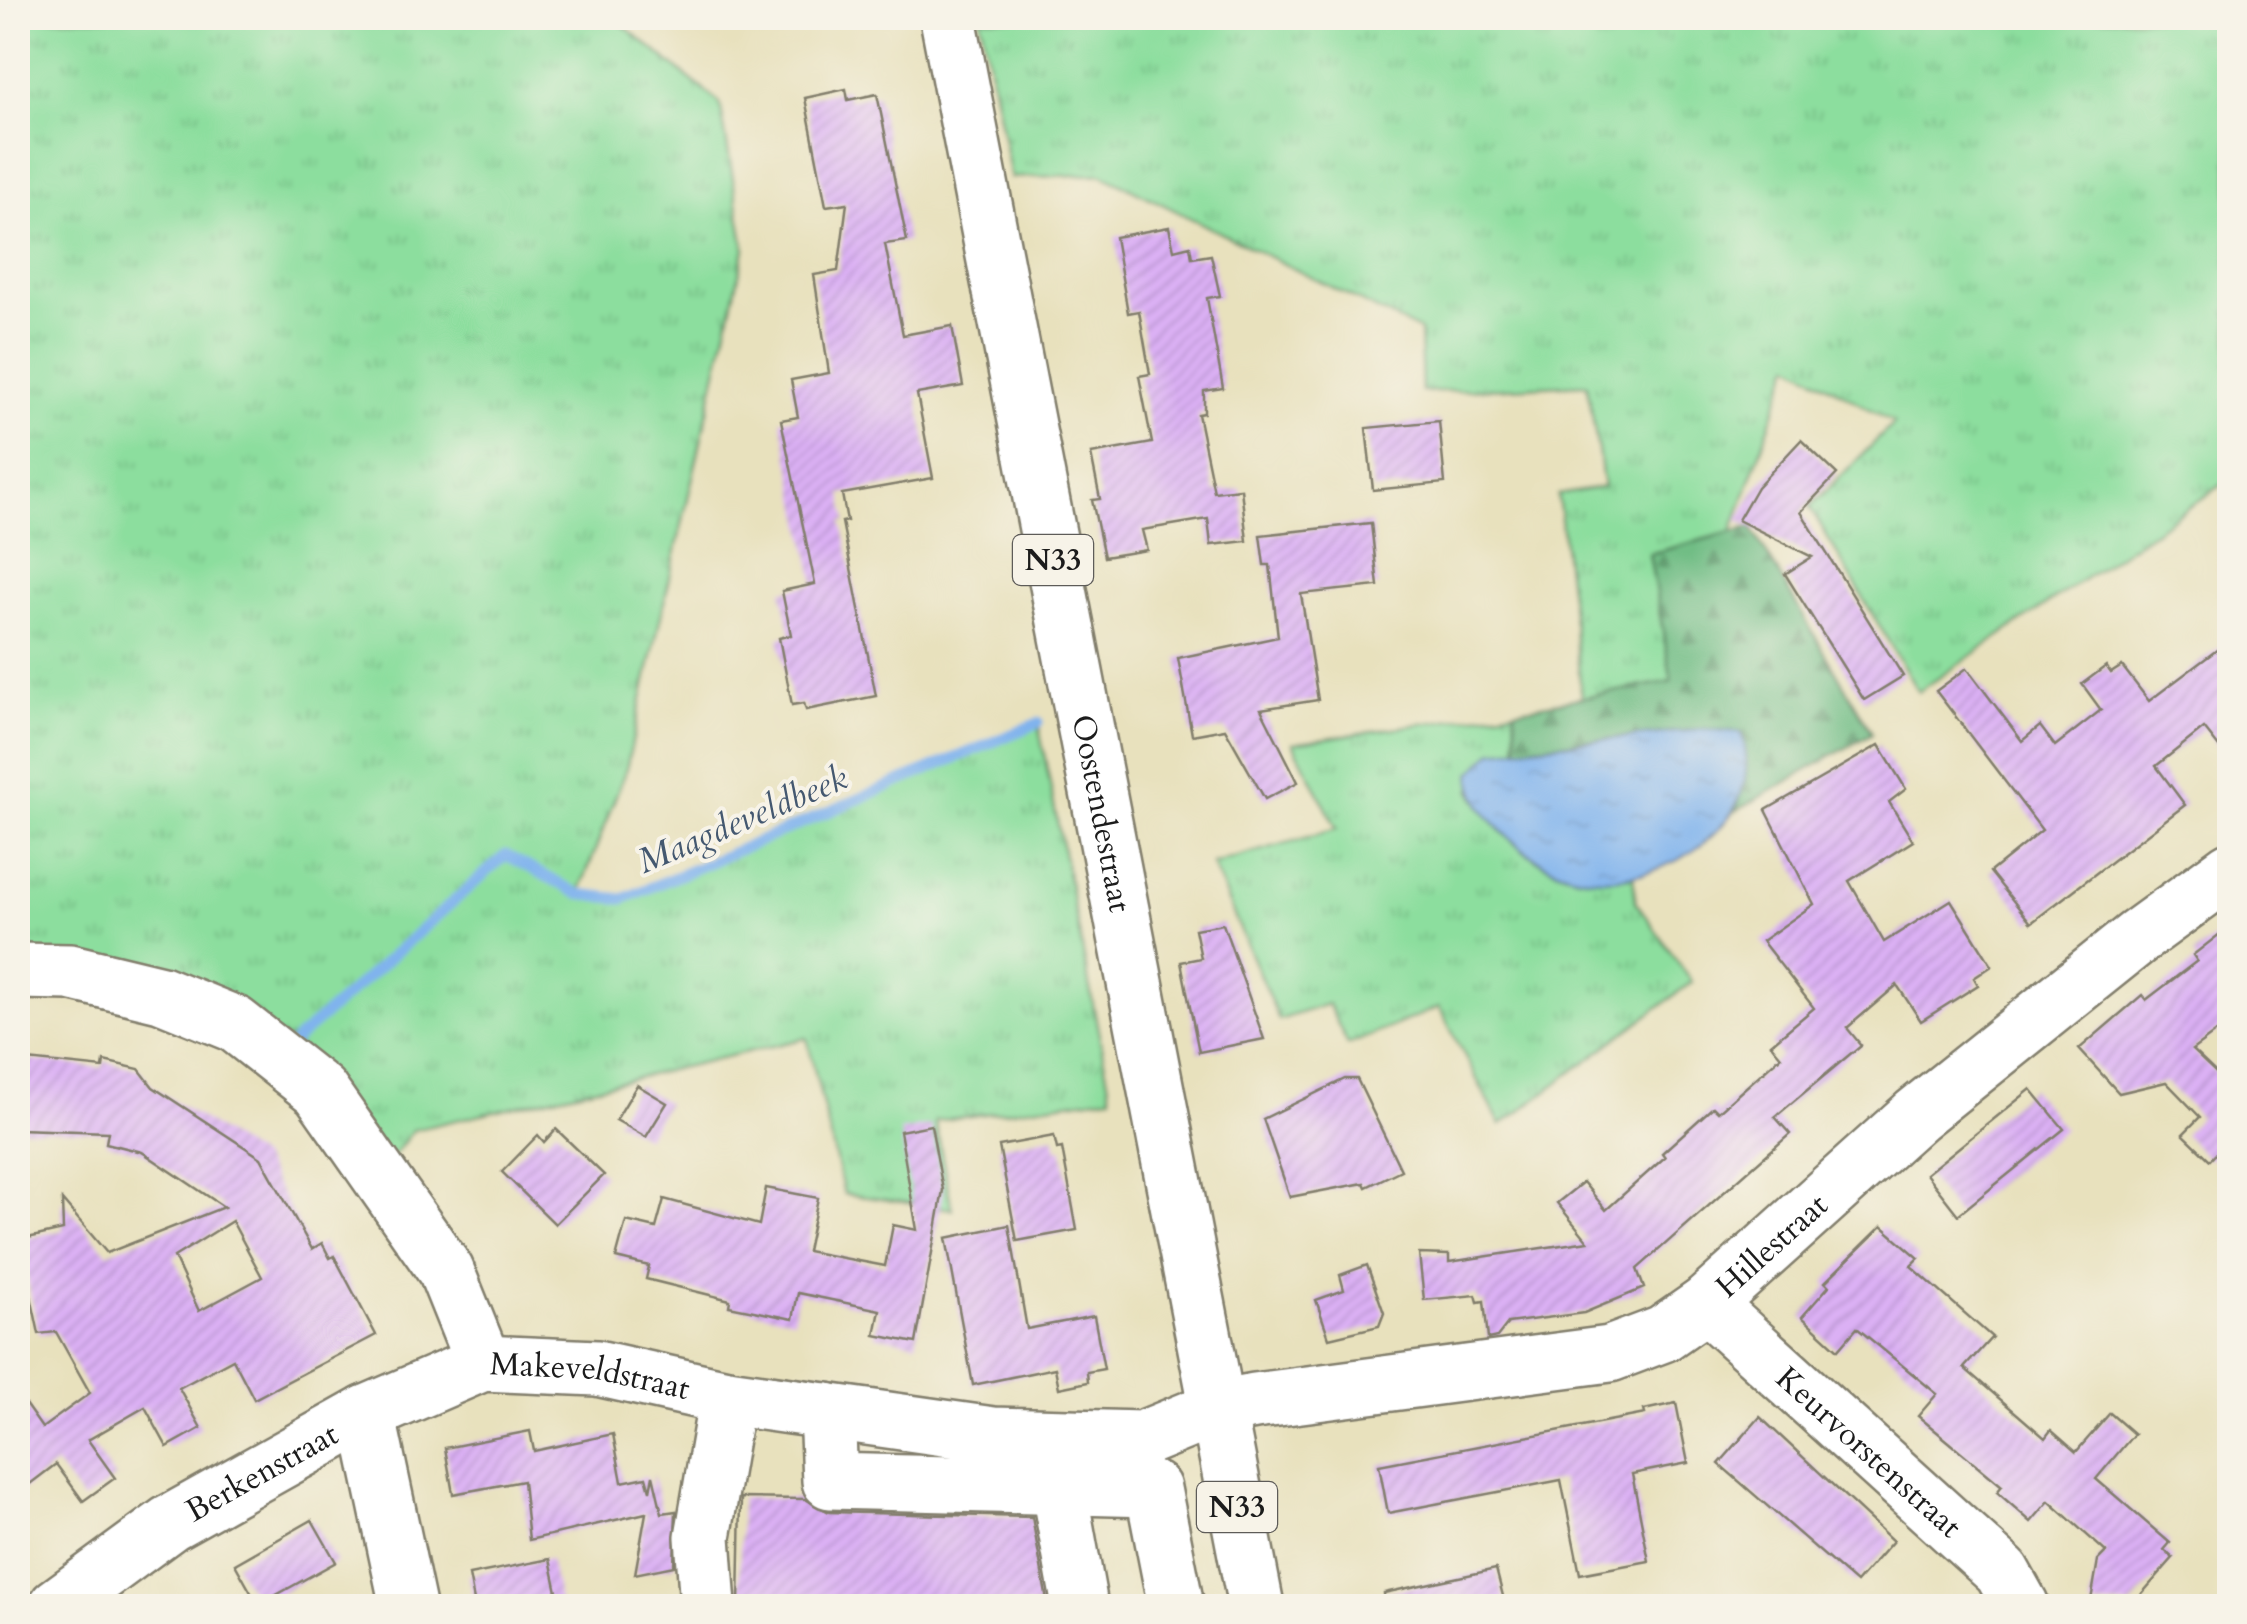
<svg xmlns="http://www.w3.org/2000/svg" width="2247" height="1624" font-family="Cardo,serif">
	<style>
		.grass { fill: url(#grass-tufts); stroke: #547d5d; stroke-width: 2.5 }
		.forest { fill: url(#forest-firs); stroke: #466c50; stroke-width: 2.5 }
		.water { fill: url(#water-ripples); stroke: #4e6884; stroke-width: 2.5 }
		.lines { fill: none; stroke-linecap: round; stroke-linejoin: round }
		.stream { stroke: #80b3ed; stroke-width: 11 }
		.building { fill: url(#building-hatch); fill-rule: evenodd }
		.minor-casing { stroke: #827e6c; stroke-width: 60 }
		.major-casing { stroke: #827e6c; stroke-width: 60 }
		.minor { stroke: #fff; stroke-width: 55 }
		.major { stroke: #fff; stroke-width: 55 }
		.labels { text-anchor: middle; stroke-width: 8; stroke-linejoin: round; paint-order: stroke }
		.shield { fill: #f7f3e8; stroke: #5e5c59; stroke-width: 2.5 }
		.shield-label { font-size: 30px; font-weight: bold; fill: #1c1c1c }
		.street-label { font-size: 32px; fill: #1c1c1c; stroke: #f7f3e8 }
		.water-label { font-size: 35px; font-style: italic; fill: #445870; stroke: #f7f3e8 }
	</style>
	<defs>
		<pattern id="grass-tufts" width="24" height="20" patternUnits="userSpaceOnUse" patternTransform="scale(2.5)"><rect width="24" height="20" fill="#8cde9e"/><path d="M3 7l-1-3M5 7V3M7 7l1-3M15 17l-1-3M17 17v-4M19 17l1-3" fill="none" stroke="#78be88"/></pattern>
		<pattern id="forest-firs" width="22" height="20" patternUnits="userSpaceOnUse" patternTransform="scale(2.5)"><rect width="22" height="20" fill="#71bd85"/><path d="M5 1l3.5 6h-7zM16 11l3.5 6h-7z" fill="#5c996c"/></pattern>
		<pattern id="water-ripples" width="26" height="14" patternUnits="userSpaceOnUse" patternTransform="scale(2.5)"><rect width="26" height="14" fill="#80b3ed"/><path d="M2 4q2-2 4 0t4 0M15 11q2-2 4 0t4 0" fill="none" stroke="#6e99cb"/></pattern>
		<pattern id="building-hatch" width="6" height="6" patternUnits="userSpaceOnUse" patternTransform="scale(2.5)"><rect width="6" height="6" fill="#dbb0f4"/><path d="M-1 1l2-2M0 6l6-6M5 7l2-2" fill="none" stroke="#bb97d1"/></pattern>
	</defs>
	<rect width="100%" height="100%" fill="#f7f3e8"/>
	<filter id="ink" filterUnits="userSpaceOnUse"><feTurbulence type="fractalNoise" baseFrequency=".01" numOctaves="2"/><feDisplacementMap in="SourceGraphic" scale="20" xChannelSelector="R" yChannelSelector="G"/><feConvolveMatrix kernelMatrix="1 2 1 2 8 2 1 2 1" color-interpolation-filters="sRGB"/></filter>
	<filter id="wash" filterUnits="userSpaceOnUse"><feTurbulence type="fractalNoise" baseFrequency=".0048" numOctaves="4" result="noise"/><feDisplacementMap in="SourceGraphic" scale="40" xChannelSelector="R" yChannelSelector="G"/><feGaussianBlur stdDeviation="2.25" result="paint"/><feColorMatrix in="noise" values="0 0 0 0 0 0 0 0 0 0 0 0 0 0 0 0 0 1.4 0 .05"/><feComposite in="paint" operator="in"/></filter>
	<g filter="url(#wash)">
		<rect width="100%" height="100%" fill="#e8e1bd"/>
		<!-- grass -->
		<g class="grass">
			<polygon points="18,18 614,18 720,103 745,249 626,769 579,893 623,899 1038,723 1111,1096 935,1121 952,1209 844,1194 807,1038 413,1130 391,1159 295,1042 18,946"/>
			<polygon points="980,18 2229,18 2229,480 1918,692 1810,507 1894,423 1791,364 1732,532 1649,554 1672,681 1582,698 1558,495 1604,487 1587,384 1422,392 1420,331 1101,174 1011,178"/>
			<path d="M1515,710l2,38 -24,3 -22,40c23,39 61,75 107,86 17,3 38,0 55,0l3,25 56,80 -191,143 -62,-118 -91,38 -20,-41 -49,16 -67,-156 125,-35 -44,-86z"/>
		</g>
		<!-- forest -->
		<polygon class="forest" points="1751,527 1872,733 1734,812 1739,802 1741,732 1705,729 1517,748 1515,710 1672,681 1649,554"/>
		<!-- water -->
		<path class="water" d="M1705,729l36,3c31,91 -79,159 -161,145 -29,-5 -58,-26 -78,-46 -18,-17 -30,-33 -31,-58l22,-22z"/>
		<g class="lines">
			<!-- stream -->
			<polyline class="stream" points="295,1041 506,855 579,894 623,899 1038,723"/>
		</g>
		<g id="blocks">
			<!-- building -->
			<g class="building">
				<polygon points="846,89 848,100 877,94 907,241 885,244 903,335 952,326 963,386 917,394 933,478 842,494 847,521 842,522 876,696 806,710 804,703 792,705 779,638 791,635 782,591 815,584 781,420 798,417 791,380 829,373 814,275 838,271 847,203 826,206 805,98"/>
				<polygon points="1169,227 1174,250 1190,246 1192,258 1211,255 1220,296 1207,298 1223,388 1204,391 1204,413 1198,414 1214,492 1241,489 1247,541 1211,545 1208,519 1142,530 1147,550 1104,557 1092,500 1100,499 1091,454 1152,443 1139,376 1150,374 1139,311 1128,313 1115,237"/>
				<polygon points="1439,421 1445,483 1373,490 1366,428"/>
				<polygon points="1801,440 1837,474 1801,512 1903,676 1864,700 1785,574 1812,557 1738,520 1757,487"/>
				<polygon points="1371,523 1378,586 1301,594 1318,700 1261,709 1298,782 1265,799 1225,729 1192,735 1178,658 1278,637 1270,565 1264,565 1260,535"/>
				<polygon points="2230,640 2230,761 2204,728 2156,766 2185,805 2031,923 1990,872 2042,830 1936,691 1967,668 2022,741 2040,726 2055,746 2101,710 2082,684 2106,666 2111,673 2122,666 2149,701"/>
				<polygon points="1879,745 1906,789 1889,802 1913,841 1849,881 1884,942 1951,900 1992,966 1974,978 1978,985 1921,1021 1897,985 1847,1028 1861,1045 1775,1117 1790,1134 1637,1269 1644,1288 1584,1313 1508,1323 1497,1337 1488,1339 1484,1301 1478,1302 1476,1295 1424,1300 1419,1254 1449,1255 1449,1262 1588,1241 1557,1203 1583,1182 1606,1210 1665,1157 1662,1153 1713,1107 1718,1112 1781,1056 1771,1044 1814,1008 1762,941 1814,904 1766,810"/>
				<polygon points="1223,924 1264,1039 1199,1052 1181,962 1201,958 1195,929"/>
				<polygon points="2230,926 2230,1022 2192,1050 2230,1086 2230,1146 2226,1143 2210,1160 2183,1134 2200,1117 2166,1082 2119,1093 2079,1049 2142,995 2146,1000 2197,961 2193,955"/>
				<path d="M18,1059l85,9 1,-7 35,8 14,18 108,71 51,91 10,-6 8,15 4,-2 42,79 -122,64 -21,-40 -54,29 22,40 -34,19 -22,-40 -57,33 27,38 -32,23 -27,-37 -38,29v-99l24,34 48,-35 -34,-61 -17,2 -20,-94 44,-10 -1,-30 45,53 117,-46 -82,-55 -36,-9 2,-11 -90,-3zM232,1221l30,56 -63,34 -25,-54z"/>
				<polygon points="1345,1079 1357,1079 1401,1170 1366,1187 1364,1183 1290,1197 1263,1119"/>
				<polygon points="637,1085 667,1103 646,1137 616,1120"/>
				<polygon points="2031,1089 2064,1129 1958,1215 1926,1174"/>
				<polygon points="931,1125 943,1190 916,1343 875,1335 880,1310 798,1293 793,1319 729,1306 730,1300 646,1279 649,1266 616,1258 626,1221 656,1228 664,1199 759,1225 766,1188 818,1198 807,1251 885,1266 893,1225 917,1230 900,1131"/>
				<polygon points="556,1129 604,1175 555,1224 502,1172 538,1135 544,1142"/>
				<polygon points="1054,1136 1057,1149 1062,1148 1077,1230 1017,1241 999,1146"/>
				<polygon points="1009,1225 1027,1329 1094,1316 1104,1369 1087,1372 1088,1382 1059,1388 1055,1368 973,1385 946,1238"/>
				<polygon points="1882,1226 1919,1258 1911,1266 1992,1337 1964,1368 2045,1438 2051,1430 2076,1452 2110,1413 2134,1434 2096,1479 2170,1543 2164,1550 2173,1558 2131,1606 2090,1606 2098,1560 2106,1552 2049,1501 2031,1522 1997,1492 2002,1486 1918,1416 1937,1394 1857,1328 1838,1350 1802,1317 1829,1286 1825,1282"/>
				<polygon points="1367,1265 1384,1313 1379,1326 1329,1338 1316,1300 1344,1290 1340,1275"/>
				<polygon points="1676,1403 1688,1463 1632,1474 1649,1561 1580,1574 1561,1480 1388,1513 1379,1465 1645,1414 1644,1410"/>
				<polygon points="1760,1417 1893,1541 1856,1583 1719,1464"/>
				<polygon points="530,1431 534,1451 613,1434 622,1482 646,1477 650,1491 653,1475 662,1513 676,1511 674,1566 635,1574 646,1513 529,1540 523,1481 453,1494 445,1448"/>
				<polygon points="741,1498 805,1499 829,1512 1032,1517 1048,1606 739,1606"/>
				<polygon points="312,1520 336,1562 258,1605 235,1564"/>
				<polygon points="550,1559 560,1606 475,1606 469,1575"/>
				<polygon points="1496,1569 1504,1600 1471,1606 1385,1606 1384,1593"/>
			</g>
		</g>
	</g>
	<g filter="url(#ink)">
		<use href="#blocks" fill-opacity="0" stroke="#827e6c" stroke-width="2.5"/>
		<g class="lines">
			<defs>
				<g id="minor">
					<polyline points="18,971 70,972 161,994 235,1024 320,1091 446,1271 483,1363"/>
					<path id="s1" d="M1706,1304l296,268 19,34"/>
					<polyline points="827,1411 830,1481 1153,1489 1176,1606"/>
					<polyline points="367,1413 408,1606"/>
					<polyline points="1058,1485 1080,1606"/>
					<path id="s2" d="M57,1606l113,-83 197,-110 116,-50 114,5 130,29 266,38 149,4 76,-31 37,-7 355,-47 53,-20 43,-30 210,-189 222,-178 92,-67"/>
					<polyline points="708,1606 703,1537 727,1397"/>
				</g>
				<g id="major">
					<path id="s3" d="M948,18l308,1588"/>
				</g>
			</defs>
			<!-- minor casing -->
			<use href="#minor" class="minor-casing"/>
			<!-- major casing -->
			<use href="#major" class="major-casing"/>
			<!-- minor -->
			<use href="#minor" class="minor"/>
			<!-- major -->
			<use href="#major" class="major"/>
		</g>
	</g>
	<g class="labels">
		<!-- shield labels -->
		<g class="shield">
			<rect x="1013" y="535" width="80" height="50" rx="8"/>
			<rect x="1197" y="1482" width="80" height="50" rx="8"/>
		</g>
		<g class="shield-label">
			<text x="1053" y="570">N33</text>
			<text x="1237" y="1517">N33</text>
		</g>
		<!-- street labels -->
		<g class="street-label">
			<text dy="11" stroke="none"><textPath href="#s3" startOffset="810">Oostendestraat</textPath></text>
			<text dy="11" stroke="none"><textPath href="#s2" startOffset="1832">Hillestraat</textPath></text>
			<text dy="11" stroke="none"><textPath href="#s2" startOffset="600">Makeveldstraat</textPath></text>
			<text dy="11" stroke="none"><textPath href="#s1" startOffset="220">Keurvorstenstraat</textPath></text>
			<text dy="11" stroke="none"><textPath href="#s2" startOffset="245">Berkenstraat</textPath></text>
		</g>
		<!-- water labels -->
		<g class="water-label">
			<text transform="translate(742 819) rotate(-23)" y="12">Maagdeveldbeek</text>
		</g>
	</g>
	<!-- margin -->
	<rect width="2247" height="1624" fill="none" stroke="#f7f3e8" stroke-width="60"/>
</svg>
